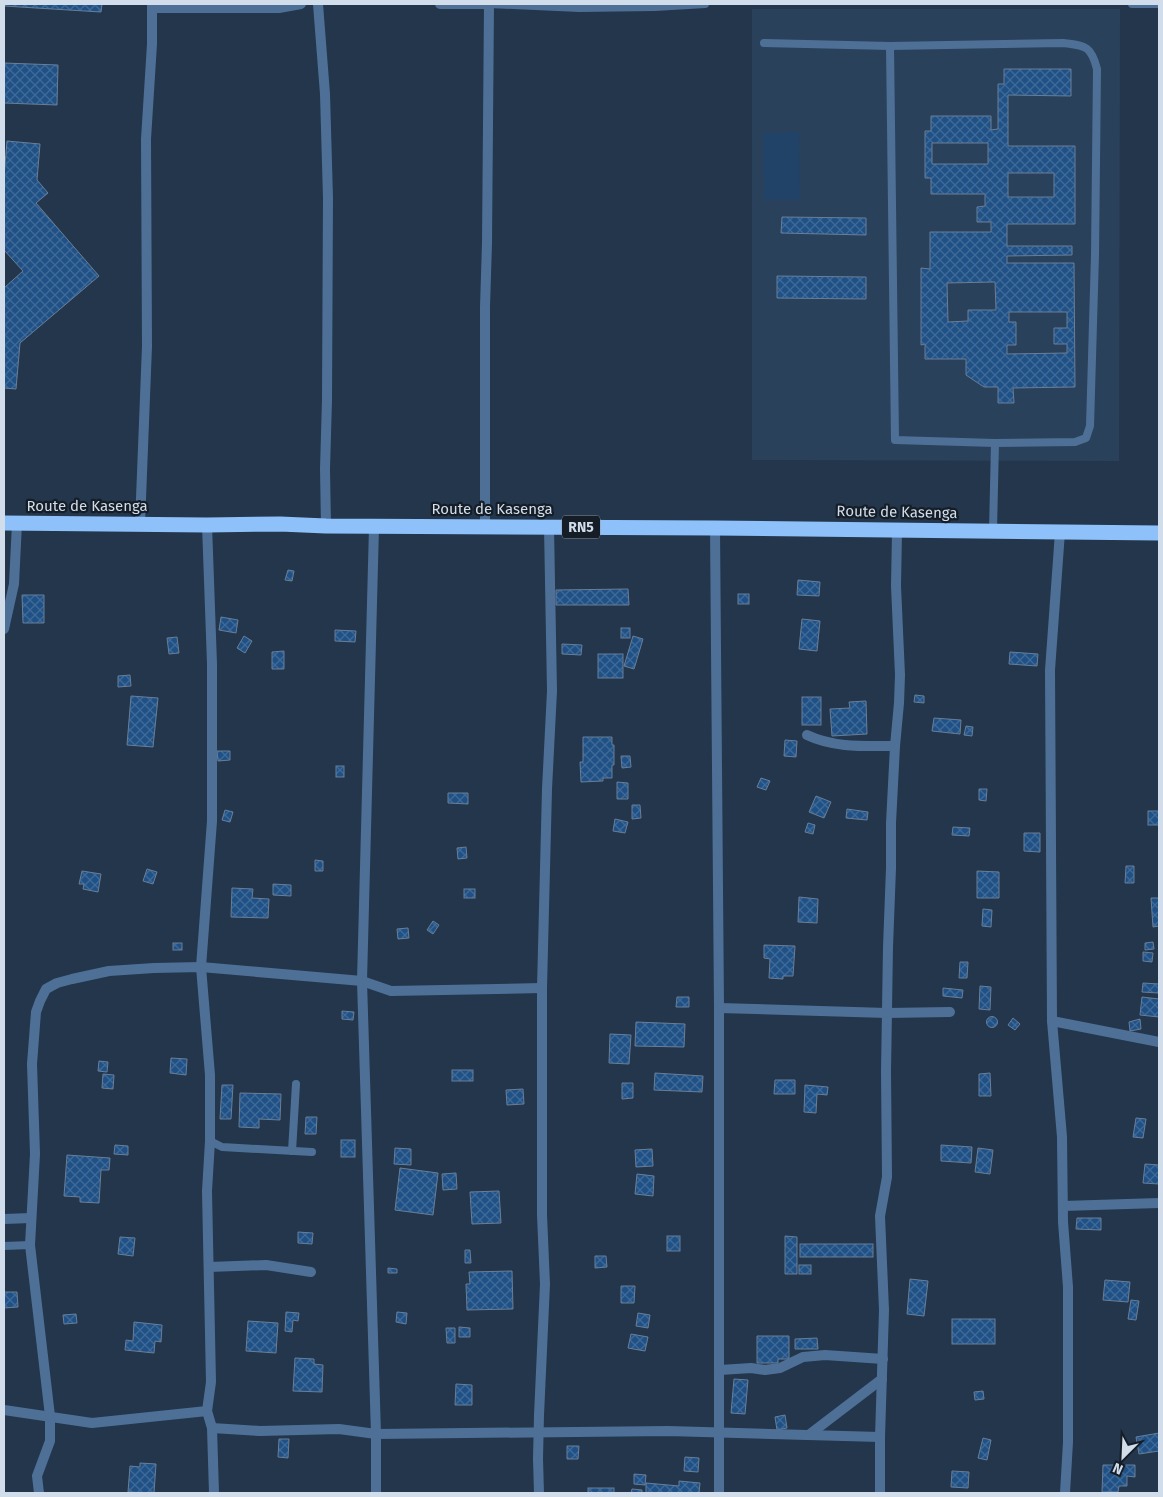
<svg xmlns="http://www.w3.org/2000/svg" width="1163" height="1497" font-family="'Fira Sans',sans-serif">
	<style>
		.built { fill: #2a415c }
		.green { fill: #214368 }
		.building { fill: url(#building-cross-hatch); stroke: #697e97; fill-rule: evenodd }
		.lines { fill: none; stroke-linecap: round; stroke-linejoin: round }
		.lane { stroke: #4e7097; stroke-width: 8 }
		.street { stroke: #4e7097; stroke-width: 10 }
		.highway { stroke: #8ec0f9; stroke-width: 15 }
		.labels { text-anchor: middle; stroke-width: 4.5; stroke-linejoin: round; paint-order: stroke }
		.shield { fill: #151d27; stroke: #99a3b0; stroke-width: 1 }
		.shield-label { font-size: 14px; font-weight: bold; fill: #d1ddeb }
		.street-label { font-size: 15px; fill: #d1ddeb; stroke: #151d27 }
	</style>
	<defs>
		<pattern id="building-cross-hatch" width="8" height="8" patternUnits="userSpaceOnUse" patternTransform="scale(1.25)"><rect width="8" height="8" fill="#205186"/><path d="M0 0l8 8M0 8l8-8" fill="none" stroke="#3f6a97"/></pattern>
	</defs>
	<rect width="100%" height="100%" fill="#23364c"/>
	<!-- built -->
	<polygon class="built" points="752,9 1120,9 1119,461 752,460"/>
	<!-- green -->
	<polygon class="green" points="799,132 800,200 764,200 763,133"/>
	<!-- building -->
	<g class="building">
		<polygon points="4,4 102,4 101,12 4,6"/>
		<polygon points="4,63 58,65 57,105 4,103"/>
		<path d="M1004,69h67v27l-63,-1v51h67v78h-68v22h65v9l-65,1v7h67l1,124 -62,1 1,15h-16v-16h-14l-18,-12v-16h-41v-15l-4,1v-77l9,1v-37h61v-10h-14v-15l8,-1v-12h-54v-16h-6v-47h6v-15h60v14l7,-1v-45h6zM932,143h56v21h-56zM1008,173h46v24h-46zM995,282l1,28h-28v11l-20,1 -1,-39zM1009,312h58v16h-13v16h13v9l-60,1v-9h9v-23h-7z"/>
		<polygon points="7,141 40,144 37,180 48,193 36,203 99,276 20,343 16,389 4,388 4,288 23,271 4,250 4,176"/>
		<polygon points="782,217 866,218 866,235 781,233"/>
		<polygon points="777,276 866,277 866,299 777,298"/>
		<polygon points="288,570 294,571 292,581 285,580"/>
		<polygon points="798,580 820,582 819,596 797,595"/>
		<polygon points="628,589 629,605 556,605 556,590"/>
		<rect x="738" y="594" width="11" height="10"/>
		<polygon points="22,595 44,595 44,623 23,623"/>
		<polygon points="221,617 238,620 236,633 219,630"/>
		<polygon points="802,619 820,621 817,651 799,649"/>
		<rect x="621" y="628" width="9" height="10"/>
		<polygon points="335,630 356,631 355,642 335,641"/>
		<polygon points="244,636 252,641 245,653 237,648"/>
		<polygon points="633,636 643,639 634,669 624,666"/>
		<polygon points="177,637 179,653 169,654 167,638"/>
		<polygon points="562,644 582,645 581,655 562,654"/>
		<polygon points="284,651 284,669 272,669 272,652"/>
		<polygon points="1010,652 1038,654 1037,666 1009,664"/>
		<rect x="598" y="654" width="25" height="24"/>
		<polygon points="130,675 131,686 118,687 118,676"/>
		<polygon points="915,695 924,696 924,703 914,702"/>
		<polygon points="131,696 158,698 153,747 127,745"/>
		<rect x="802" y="697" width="19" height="28"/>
		<polygon points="866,701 867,734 832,736 830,709 850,708 849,702"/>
		<polygon points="934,718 961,720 960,734 932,731"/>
		<polygon points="966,726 973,727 972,736 964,735"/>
		<polygon points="583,737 612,737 612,745 614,745 614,765 612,765 612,778 603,778 603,781 581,782 580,762 583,762"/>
		<polygon points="785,740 797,741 796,757 784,756"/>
		<polygon points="217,751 230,751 230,760 218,761"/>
		<polygon points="621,756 630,756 631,767 622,768"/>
		<rect x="336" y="766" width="8" height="11"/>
		<polygon points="761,778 770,781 766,790 757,787"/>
		<polygon points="617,782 628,783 628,799 617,799"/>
		<polygon points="979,789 987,789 986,801 979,800"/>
		<polygon points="448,793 468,793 468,804 448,803"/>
		<polygon points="816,796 831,802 824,818 809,812"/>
		<polygon points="632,805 640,805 641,818 632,819"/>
		<polygon points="847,809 868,812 867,820 846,818"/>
		<polygon points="225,810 233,812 230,822 222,820"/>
		<rect x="1148" y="811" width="11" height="14"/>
		<polygon points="615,819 628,822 625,833 613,831"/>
		<polygon points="808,823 815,825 813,834 805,832"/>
		<polygon points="953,827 970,828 969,836 952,835"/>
		<polygon points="1024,833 1040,833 1040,852 1024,851"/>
		<polygon points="466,847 467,858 458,859 457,848"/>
		<polygon points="315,860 323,861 323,871 315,871"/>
		<polygon points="1126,866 1134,866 1134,883 1125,883"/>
		<polygon points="147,869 157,872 153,884 143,881"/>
		<polygon points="82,871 101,874 98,892 83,889 84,884 79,884"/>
		<polygon points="977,871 999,872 999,898 977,898"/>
		<polygon points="273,884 291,885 291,896 273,895"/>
		<polygon points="232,888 253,889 252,898 269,899 268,918 231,917"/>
		<rect x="464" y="889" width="11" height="9"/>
		<polygon points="799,897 818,899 817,923 798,922"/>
		<polygon points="1151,898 1159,898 1159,926 1153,927"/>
		<polygon points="983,909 992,910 991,927 982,926"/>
		<polygon points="433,921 439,925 433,934 427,930"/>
		<polygon points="408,928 409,938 398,939 397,929"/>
		<polygon points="1153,942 1154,949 1145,950 1145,943"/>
		<rect x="173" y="943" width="9" height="7"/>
		<polygon points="764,945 795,946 793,976 783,976 783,979 769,978 770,959 764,958"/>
		<polygon points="1143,952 1153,953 1152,962 1143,961"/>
		<polygon points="960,962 968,962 967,978 959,978"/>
		<polygon points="1143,983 1159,984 1158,993 1142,992"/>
		<polygon points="980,986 991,987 990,1010 979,1009"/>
		<polygon points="943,988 963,990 962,998 943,996"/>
		<polygon points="677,997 689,997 689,1007 676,1007"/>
		<polygon points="1142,997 1159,999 1159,1017 1140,1015"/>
		<polygon points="342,1011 354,1012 353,1020 342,1019"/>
		<circle cx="992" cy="1022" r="5.5"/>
		<polygon points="1013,1018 1020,1024 1015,1030 1008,1025"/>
		<polygon points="1140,1019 1141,1029 1130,1031 1129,1022"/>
		<polygon points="636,1022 685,1024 684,1047 635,1046"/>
		<polygon points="610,1034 631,1035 629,1064 609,1063"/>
		<polygon points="171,1058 187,1059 186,1075 170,1073"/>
		<polygon points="99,1061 108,1062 107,1072 98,1071"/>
		<rect x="452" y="1070" width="21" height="11"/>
		<polygon points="655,1073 703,1076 702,1092 654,1090"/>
		<polygon points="990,1073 991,1096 979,1096 979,1074"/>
		<polygon points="103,1074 114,1075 113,1089 102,1088"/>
		<polygon points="775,1080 795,1080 795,1094 774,1094"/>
		<polygon points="622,1083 633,1083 633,1098 622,1099"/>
		<polygon points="222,1085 233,1085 231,1119 220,1119"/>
		<polygon points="805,1085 828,1087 827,1095 817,1094 816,1113 804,1112"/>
		<polygon points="523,1089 524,1104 507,1105 506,1090"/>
		<polygon points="240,1093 281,1094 280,1120 259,1119 259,1128 239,1127"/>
		<polygon points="306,1117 317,1117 316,1134 305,1134"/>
		<polygon points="1136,1118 1146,1119 1143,1138 1133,1137"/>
		<rect x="341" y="1140" width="14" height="17"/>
		<polygon points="115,1145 128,1146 128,1155 114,1154"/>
		<polygon points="941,1145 972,1147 971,1163 941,1161"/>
		<polygon points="395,1148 411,1149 411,1165 394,1164"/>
		<polygon points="978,1148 993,1150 990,1174 975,1172"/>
		<polygon points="652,1149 653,1166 636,1167 635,1150"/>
		<polygon points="67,1155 110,1158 109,1170 101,1170 99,1203 80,1202 80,1197 64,1196"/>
		<polygon points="1145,1164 1159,1165 1159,1184 1143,1183"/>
		<polygon points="400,1168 438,1173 433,1215 395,1210"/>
		<polygon points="456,1173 457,1189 443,1190 442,1174"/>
		<polygon points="637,1174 654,1176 653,1196 635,1194"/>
		<polygon points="499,1191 501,1223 472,1224 470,1192"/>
		<polygon points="1077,1218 1101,1218 1101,1230 1076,1229"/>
		<polygon points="298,1232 313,1233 312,1244 298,1243"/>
		<rect x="667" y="1236" width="13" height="15"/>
		<polygon points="785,1236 797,1237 797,1274 785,1274"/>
		<polygon points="120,1237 135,1238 133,1256 118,1254"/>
		<rect x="800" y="1244" width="73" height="13"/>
		<polygon points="465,1250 470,1250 471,1263 465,1263"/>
		<polygon points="595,1256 606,1256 607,1267 595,1268"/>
		<rect x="799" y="1265" width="12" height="9"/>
		<polygon points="388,1268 397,1269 397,1273 388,1273"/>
		<polygon points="512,1271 513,1309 467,1310 466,1284 470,1284 469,1272"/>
		<polygon points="910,1279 928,1281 924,1316 907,1314"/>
		<polygon points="1105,1280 1130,1282 1128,1302 1103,1300"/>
		<polygon points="621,1286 635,1286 634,1303 621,1303"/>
		<polygon points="4,1292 17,1292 18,1307 4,1308"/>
		<polygon points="1131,1300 1139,1301 1136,1320 1128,1319"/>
		<polygon points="286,1312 299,1313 298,1321 293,1320 292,1332 285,1331"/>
		<polygon points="397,1312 407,1313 406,1324 396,1322"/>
		<polygon points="638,1313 650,1315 648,1328 636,1326"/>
		<polygon points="76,1314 77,1323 64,1324 63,1315"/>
		<rect x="952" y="1319" width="43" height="25"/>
		<polygon points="248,1321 278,1323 276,1353 246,1351"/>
		<polygon points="134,1322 162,1325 161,1342 155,1341 154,1353 125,1350 126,1340 133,1341"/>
		<polygon points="459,1327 470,1328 470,1337 459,1337"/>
		<polygon points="446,1328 455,1328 455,1343 447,1343"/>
		<polygon points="631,1334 648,1337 645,1351 628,1348"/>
		<polygon points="757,1336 789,1336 789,1359 778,1359 778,1363 757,1363"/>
		<polygon points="817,1338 818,1349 795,1349 795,1339"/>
		<polygon points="295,1358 314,1359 314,1364 323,1365 322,1392 293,1391"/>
		<polygon points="734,1379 748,1380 745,1414 731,1413"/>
		<polygon points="456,1384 472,1385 472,1405 455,1405"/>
		<polygon points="983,1391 984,1399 975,1400 974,1392"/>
		<polygon points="785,1415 787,1428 777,1430 775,1417"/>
		<polygon points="1159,1433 1159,1451 1139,1454 1136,1437"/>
		<polygon points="983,1438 991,1440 987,1460 978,1458"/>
		<polygon points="279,1439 289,1439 288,1458 278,1457"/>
		<polygon points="567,1446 579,1446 578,1459 567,1459"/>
		<polygon points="685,1457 699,1458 698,1472 684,1471"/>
		<polygon points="140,1463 156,1464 154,1493 128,1492 130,1466 140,1467"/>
		<polygon points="1103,1465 1135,1465 1135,1477 1127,1476 1127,1486 1119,1486 1118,1492 1102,1492"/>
		<polygon points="952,1471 969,1472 968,1488 951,1487"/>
		<polygon points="634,1474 646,1475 645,1485 634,1484"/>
		<polygon points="679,1481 700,1483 699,1493 646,1493 646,1483 679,1486"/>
		<rect x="588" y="1488" width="26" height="5"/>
		<polygon points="632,1489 642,1490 642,1493 631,1493"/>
	</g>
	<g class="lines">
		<!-- lane -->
		<g class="lane">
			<polyline points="489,4 579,8 655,7 705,4"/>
			<polyline points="1132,4 1159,4"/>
			<path d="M764,43l126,3 173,-3c22,3 28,2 34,26l-2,186 -5,171 -4,12 -11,4 -80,1 -2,88"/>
			<polyline points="890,46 895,440 995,443"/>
			<polyline points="210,1141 222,1147 312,1152"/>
			<polyline points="292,1151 296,1084"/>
			<polyline points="4,1246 30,1245"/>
		</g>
		<!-- street -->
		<g class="street">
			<polyline points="318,4 325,94 328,198 327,400 325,469 326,526"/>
			<polyline points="440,4 489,4"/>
			<polyline points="152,8 279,8 301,4"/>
			<polyline points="140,524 147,346 146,139 152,44 152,4"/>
			<polyline points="207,525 212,664 212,821 201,967 210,1075 210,1141 207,1191 211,1382 207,1411 212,1428 214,1493"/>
			<polyline points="485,526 485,307 487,243 489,4"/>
			<polyline points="715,528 719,1008 719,1493"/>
			<polyline points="1060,532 1050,670 1052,1021 1062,1137 1063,1222 1068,1287 1068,1442 1065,1493"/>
			<polyline points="4,629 14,584 17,523"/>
			<path d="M807,735c27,13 58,11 88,11"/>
			<polyline points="719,1008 887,1013 950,1012"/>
			<polyline points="1052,1021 1159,1042"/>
			<polyline points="1063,1206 1159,1203"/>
			<polyline points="4,1219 31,1218"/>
			<polyline points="209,1267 266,1265 311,1272"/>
			<polyline points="720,1370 751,1368 765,1370 780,1368 803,1357 825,1355 883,1359"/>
			<polyline points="4,1410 92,1423 207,1411"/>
			<polyline points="212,1428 260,1431 339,1429 376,1434 362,981 374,527"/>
			<polyline points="810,1434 882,1379"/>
			<polyline points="39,1493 37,1476 50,1441 50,1416 30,1245 35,1154 32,1064 36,1012 40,1001 46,989 57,983 72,979 109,971 154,968 201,967 362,981 391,991 542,988"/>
			<polyline points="376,1493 376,1434 668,1431 880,1437"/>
			<polyline points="539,1493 538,1459 539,1415 545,1284 542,1215 542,988 547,789 552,691 549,527"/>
			<polyline points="880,1493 880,1437 884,1310 880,1216 887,1177 886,1072 888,947 891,868 891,823 895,746 899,703 900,675 896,586 897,531"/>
		</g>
		<!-- highway -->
		<polyline class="highway" points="4,523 207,525 280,524 326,526 715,528 1159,533"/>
	</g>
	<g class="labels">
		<!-- shield labels -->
		<rect class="shield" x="562" y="515.5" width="38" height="23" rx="4"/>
		<g class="shield-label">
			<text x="581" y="532">RN5</text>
		</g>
		<!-- street labels -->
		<g class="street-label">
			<text x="87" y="511">Route de Kasenga</text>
			<text x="492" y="514">Route de Kasenga</text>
			<text transform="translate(897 512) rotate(1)" y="5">Route de Kasenga</text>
		</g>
	</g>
	<!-- border -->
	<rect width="1163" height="1497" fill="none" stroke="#d1ddeb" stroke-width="10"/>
	<!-- north arrow -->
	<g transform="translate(1123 1457) rotate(204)" stroke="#151d27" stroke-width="4" paint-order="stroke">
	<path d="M0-4L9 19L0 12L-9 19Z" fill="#d1ddeb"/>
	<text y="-8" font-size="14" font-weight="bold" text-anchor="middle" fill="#d1ddeb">N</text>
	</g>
</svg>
